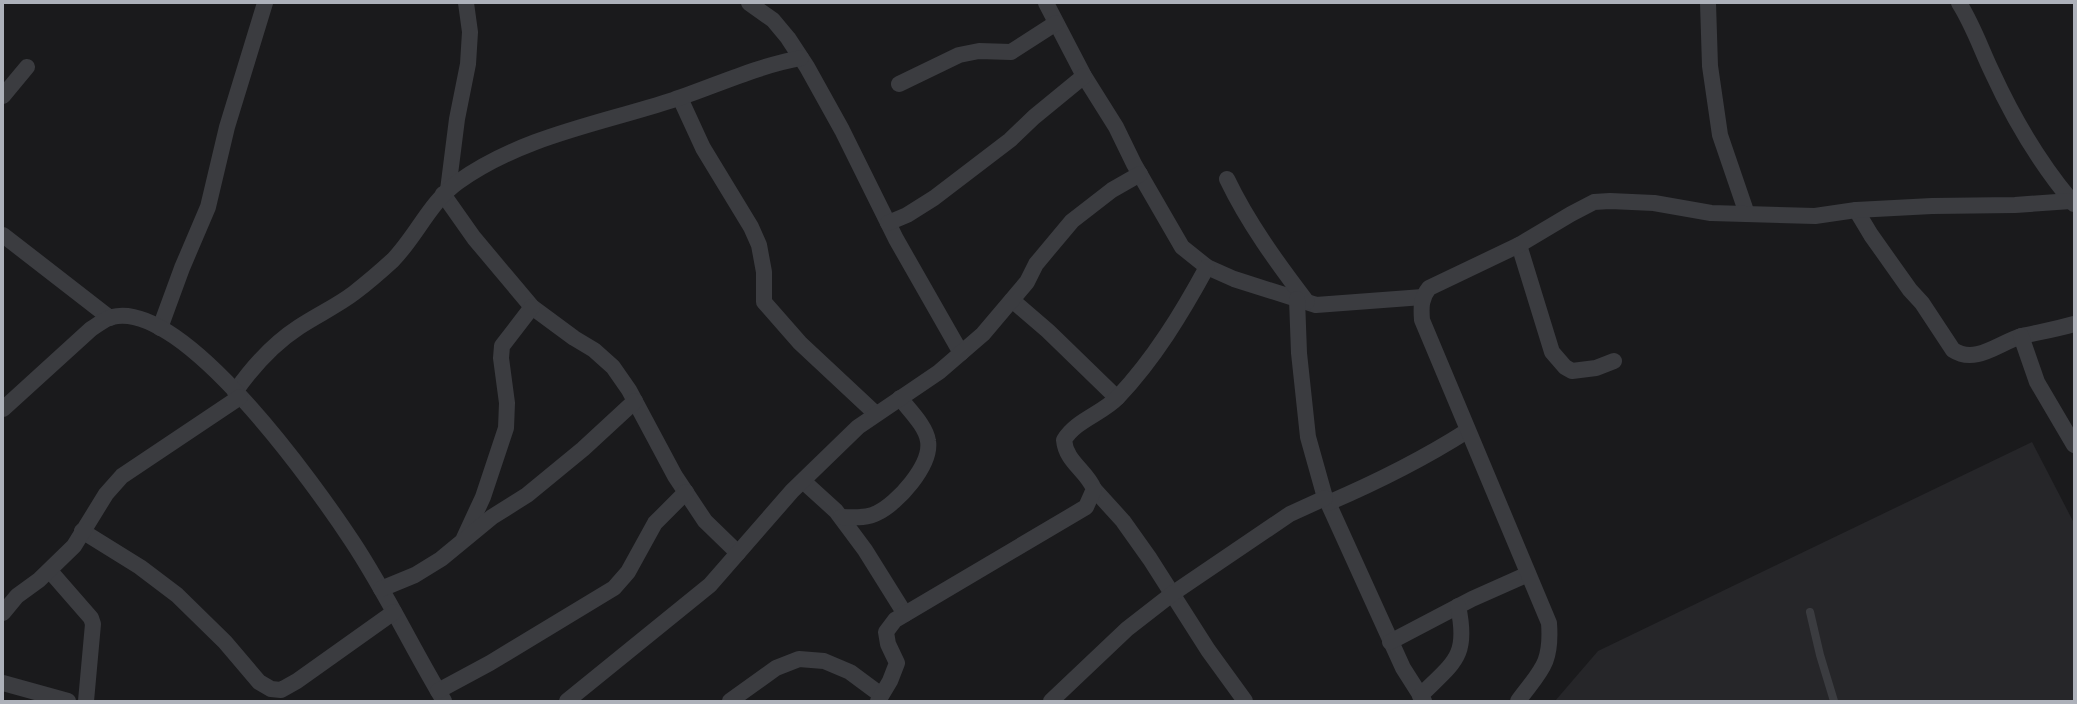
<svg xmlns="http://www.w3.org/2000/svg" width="2077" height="704" font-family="Quicksand,sans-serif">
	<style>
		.built { fill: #262629 }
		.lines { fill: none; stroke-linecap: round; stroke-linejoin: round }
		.lane { stroke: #3b3c40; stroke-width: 8 }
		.street { stroke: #3b3c40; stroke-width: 16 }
	</style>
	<rect width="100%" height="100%" fill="#1a1a1c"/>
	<!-- built -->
	<polygon class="built" points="2032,442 2074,523 2074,701 1555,701 1598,651"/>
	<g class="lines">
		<!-- lane -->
		<polyline class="lane" points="1810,612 1820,655 1834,701"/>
		<!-- street -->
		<g class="street">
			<polyline points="749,3 773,20 788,38 807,67 842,130 896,239 961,353"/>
			<polyline points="1046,3 1084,76 1116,127 1134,164 1182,247 1207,267 1234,279 1316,305 1423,297"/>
			<polyline points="1708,3 1710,66 1720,135 1747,214"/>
			<path d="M1959,3c14,22 22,46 33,69 21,46 49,93 82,132"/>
			<polyline points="899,84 959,55 979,51 1011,52 1056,23"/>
			<polyline points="3,96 27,67"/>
			<polyline points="680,98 703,148 751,227 759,245 764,272 764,302 800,343 876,414"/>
			<path d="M1227,179c21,44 51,85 80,123"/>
			<polyline points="448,190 457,119 468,64 470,32 466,3"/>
			<polyline points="443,194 474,238 532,307 574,338 594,350 613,367 629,390 675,476 705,521 738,553"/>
			<path d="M1856,210l15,25 39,55 12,13 31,47c23,15 47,-8 69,-14 18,-4 35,-7 52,-12"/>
			<polyline points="888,223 907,215 934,198 1010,140 1034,117 1084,76"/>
			<polyline points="3,235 110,318"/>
			<polyline points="1519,245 1552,352 1565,367 1572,371 1596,368 1614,361"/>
			<polyline points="1297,299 1299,353 1308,437 1324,494 1403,668 1424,701"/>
			<polyline points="1012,300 1048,331 1117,398"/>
			<polyline points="160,328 182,268 208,207 227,127 265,3"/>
			<polyline points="2021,336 2037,382 2074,445"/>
			<path d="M235,392c18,-26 38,-48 64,-65 18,-12 38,-21 55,-34 13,-10 27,-22 39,-33 24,-25 37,-58 65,-78 65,-46 141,-58 215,-82 42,-14 84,-34 128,-42"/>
			<path d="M3,409l88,-80c7,-4 13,-10 21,-12 71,-19 205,171 240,224 34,51 60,107 92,160"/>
			<polyline points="803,481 836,511 865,550 905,614"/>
			<polyline points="1094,489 1123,521 1150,559 1208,650 1245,701"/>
			<path d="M1328,503c49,-21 95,-44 139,-72"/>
			<path d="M841,517c11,0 25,2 36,-4 20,-9 55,-48 51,-72 -2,-15 -19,-31 -28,-43"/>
			<polyline points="82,531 140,567 177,595 225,642 259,682 271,689 281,690 297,681 394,612"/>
			<polyline points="464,538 483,497 506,428 507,403 501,358 502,346 532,307"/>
			<polyline points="50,571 91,618 93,624 86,701"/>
			<polyline points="381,589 415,575 441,559 492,517 527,495 583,449 635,401"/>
			<polyline points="3,613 17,596 39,580 74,546 106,494 122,476 240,397"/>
			<polyline points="1390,642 1472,599 1528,574"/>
			<polyline points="3,683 68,701"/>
			<polyline points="438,691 490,663 614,588 628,572 655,523 686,492"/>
			<path d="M1420,696c34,-34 49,-39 38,-90"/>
			<polyline points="567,701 710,585 792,491 858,427 939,372 983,334 1027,282 1036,264 1072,221 1112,190 1140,174"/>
			<polyline points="730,701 776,668 799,659 824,661 850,672 881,695"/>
			<path d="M878,701l12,-20 7,-18 -9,-19 -2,-12 9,-12 191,-113 8,-18c-8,-19 -28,-27 -30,-49 12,-20 38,-26 54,-43 36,-38 64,-84 89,-130"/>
			<polyline points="1051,701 1127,629 1172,594 1290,514 1325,498"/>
			<path d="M1518,701c23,-31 34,-37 31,-78l-127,-303c-1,-13 -1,-22 7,-32l90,-43 52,-31 23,-12 16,-1 44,2 57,10 104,3 41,-6 76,-4 83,-1 56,-4"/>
		</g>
	</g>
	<!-- border -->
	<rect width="2077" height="704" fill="none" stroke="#adb1ba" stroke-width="8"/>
</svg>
